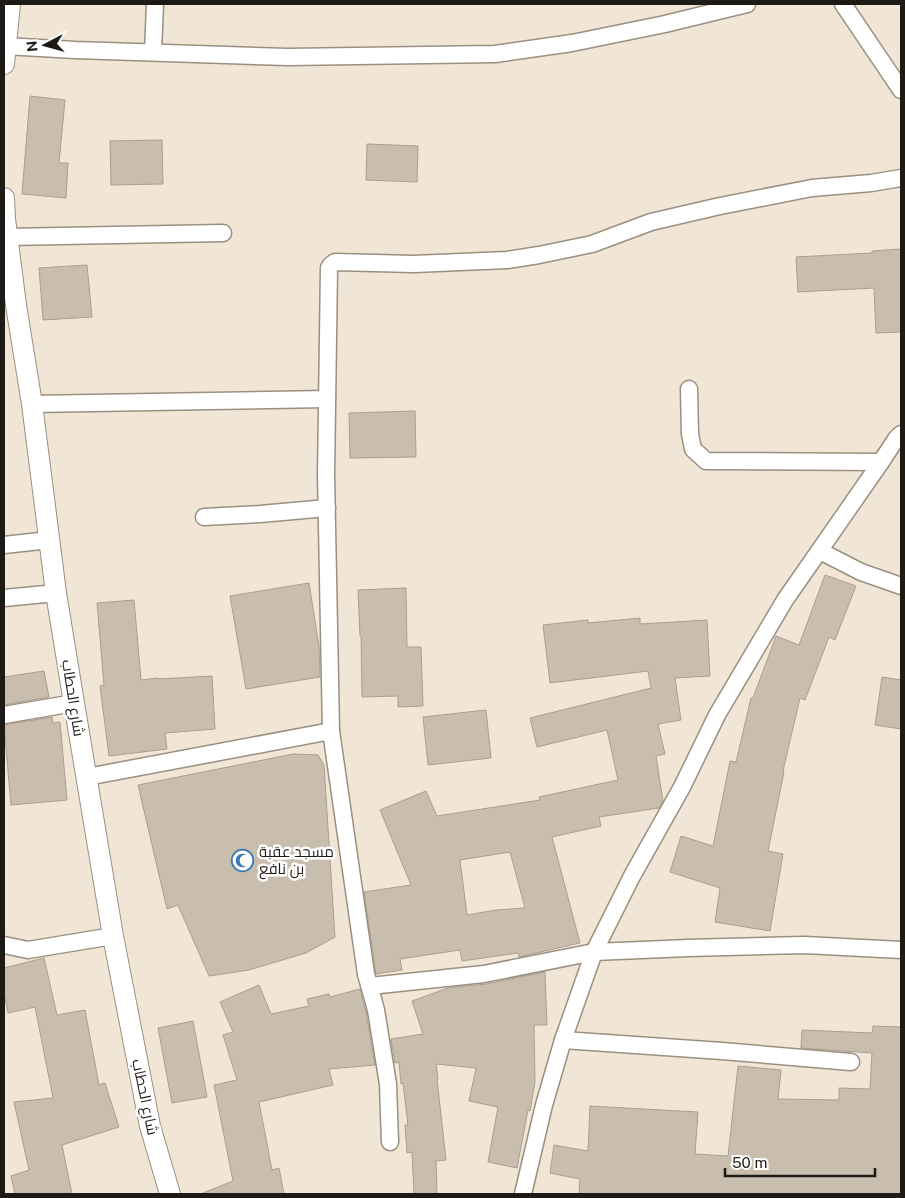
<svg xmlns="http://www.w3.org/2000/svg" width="905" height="1198" font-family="'Public Sans',Cairo,sans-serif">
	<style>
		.building { fill: #c9bdae; stroke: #aa9e8f; fill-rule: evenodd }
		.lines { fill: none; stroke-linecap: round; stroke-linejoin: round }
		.minor-casing { stroke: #9b8f81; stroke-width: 19 }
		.tertiary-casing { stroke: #9b8f81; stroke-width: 22 }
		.minor { stroke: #fff; stroke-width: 16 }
		.tertiary { stroke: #fff; stroke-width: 20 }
		.labels { text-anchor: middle; stroke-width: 5; stroke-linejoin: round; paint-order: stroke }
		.street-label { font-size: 15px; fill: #1e1a15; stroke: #fff }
		.poi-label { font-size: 15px; fill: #1e1a15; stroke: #fff; text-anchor: start }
	</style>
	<rect width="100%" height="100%" fill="#f1e5d5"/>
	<!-- building -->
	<g class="building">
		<polygon points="30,96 65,100 59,163 68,163 66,198 22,194"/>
		<polygon points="162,140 163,184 111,185 110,141"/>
		<polygon points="367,144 418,146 417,182 366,180"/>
		<polygon points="901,249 901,332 876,333 874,288 798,292 796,257 872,253 872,251"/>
		<polygon points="87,265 92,317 43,320 39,268"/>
		<polygon points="415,411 416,457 350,458 349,413"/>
		<polygon points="825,575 856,586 835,640 829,637 805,700 800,698 783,771 784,772 768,851 783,854 770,931 715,922 720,888 670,872 681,836 713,846 730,761 736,762 751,698 753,698 776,636 799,645"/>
		<polygon points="309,583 319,646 320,677 246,689 230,596"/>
		<polygon points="406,588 407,647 421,647 423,706 398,707 398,696 362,697 361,636 360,636 358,590"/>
		<polygon points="134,600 141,680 158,678 158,679 212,676 215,729 165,733 167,749 109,756 100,686 104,685 97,603"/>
		<path d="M640,618v6l67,-4 3,56 -35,2 6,42 -23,4 7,30 -9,2 7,45 -4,7 -60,9 2,9 -49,11 28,106 -61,14 -1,-4 -56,8 -2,-11 -60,9 2,11 -26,4 -12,-82 47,-7 -31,-75 46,-19 11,25 103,-16 -1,-3 79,-17 -11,-50 -70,17 -7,-29 121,-30 -3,-17 -98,12 -7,-58 45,-5v3zM510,852l15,56 -29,2 -29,5 -7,-55z"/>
		<polygon points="44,671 49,697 4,705 4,677"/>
		<polygon points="882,677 901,680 901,729 875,725"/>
		<polygon points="486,710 491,758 428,765 423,717"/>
		<polygon points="52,717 53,723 60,722 67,800 11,805 4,725"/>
		<polygon points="293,754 318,755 324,765 335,937 306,953 249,970 209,976 178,905 167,909 138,785"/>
		<polygon points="44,958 57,1015 85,1010 99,1085 105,1083 119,1127 62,1145 72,1194 15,1194 11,1176 29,1170 14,1102 53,1098 35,1007 8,1013 4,993 4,968"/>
		<polygon points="545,972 547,1025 534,1025 535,1082 530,1111 528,1110 517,1168 488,1162 498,1107 469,1101 476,1068 436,1064 438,1079 437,1079 446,1160 436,1161 437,1194 414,1194 412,1152 407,1153 405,1125 408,1125 403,1083 401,1084 399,1062 395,1063 391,1039 423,1034 412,1001 448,988 486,984"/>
		<polygon points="259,985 271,1014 309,1006 307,999 329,994 330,997 360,989 366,1012 375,1065 329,1069 333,1085 259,1102 272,1170 279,1168 284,1194 204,1194 203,1193 233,1181 214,1085 237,1080 223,1035 233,1032 220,1002"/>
		<polygon points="193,1021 207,1097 172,1103 158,1028"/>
		<polygon points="873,1026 901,1027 901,1194 579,1194 580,1179 550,1173 554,1145 588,1151 590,1106 698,1112 695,1154 728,1156 738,1066 781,1070 778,1099 839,1100 839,1088 870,1089 872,1053 801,1048 802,1030 872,1033"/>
	</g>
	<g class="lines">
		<defs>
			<g id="minor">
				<polyline points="843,4 901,90"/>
				<polyline points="5,46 75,50 288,57 495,54 572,43 665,24 747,4"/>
				<polyline points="153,52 155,4"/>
				<polyline points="7,237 223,233"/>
				<polyline points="689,389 690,434 693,449 706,461 881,462"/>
				<polyline points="32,404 327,399"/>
				<polyline points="204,517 260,514 327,508"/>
				<polyline points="4,545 49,540"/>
				<polyline points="820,551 861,572 901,586"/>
				<polyline points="4,598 56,593"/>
				<polyline points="4,715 74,703"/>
				<polyline points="87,777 331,731"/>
				<polyline points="4,945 28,950 113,936"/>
				<polyline points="370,986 484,974 594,952 688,948 805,945 901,950"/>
				<polyline points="563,1040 722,1051 851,1062"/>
				<polyline points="390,1142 388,1084 376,1010 366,974 331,731 326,475 329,268 331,265 335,262 414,264 507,260 539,255 592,244 651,222 720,206 812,188 871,183 901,178"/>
				<polyline points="523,1194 544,1105 563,1040 594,952 632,876 682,787 717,715 785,600 881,462 896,439 901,434"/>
			</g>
			<g id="tertiary">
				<polyline points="4,64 10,4"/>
				<polyline points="4,198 5,219 16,305 32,404 56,593 74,703 113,936 150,1126 170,1194"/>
			</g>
		</defs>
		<!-- minor casing -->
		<use href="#minor" class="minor-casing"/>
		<!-- tertiary casing -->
		<use href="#tertiary" class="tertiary-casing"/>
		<!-- minor -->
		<use href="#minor" class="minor"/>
		<!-- tertiary -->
		<use href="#tertiary" class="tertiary"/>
	</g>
	<!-- icons -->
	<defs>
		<symbol id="mosque-ring" viewBox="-11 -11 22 22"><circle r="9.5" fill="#fff" stroke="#387cb2" stroke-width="1.5"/><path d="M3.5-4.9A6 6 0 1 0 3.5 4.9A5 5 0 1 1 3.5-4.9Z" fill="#387cb2"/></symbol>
	</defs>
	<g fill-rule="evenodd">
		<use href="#mosque-ring" x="230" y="848" width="25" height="25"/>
	</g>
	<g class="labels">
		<!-- street labels -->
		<g class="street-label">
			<text transform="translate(73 698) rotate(81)" y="5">شارع الحطاب</text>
			<text transform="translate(145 1097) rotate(78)" y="5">شارع الحطاب</text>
		</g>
		<!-- poi labels -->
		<g class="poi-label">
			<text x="259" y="857">مسجد عقبة<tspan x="259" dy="17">بن نافع</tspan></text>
		</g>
	</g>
	<!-- border -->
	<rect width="905" height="1198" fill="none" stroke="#1e1a15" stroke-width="10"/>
	<!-- north arrow -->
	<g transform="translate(45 45) rotate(264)" stroke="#ffffff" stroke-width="4" paint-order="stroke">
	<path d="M0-4L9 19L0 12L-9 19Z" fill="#1e1a15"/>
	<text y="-8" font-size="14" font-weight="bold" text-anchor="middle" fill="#1e1a15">N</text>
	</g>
	<!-- scale -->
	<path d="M725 1168v8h150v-8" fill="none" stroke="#1e1a15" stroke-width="2.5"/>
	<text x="732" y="1168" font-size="15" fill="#1e1a15" stroke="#ffffff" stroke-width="4" paint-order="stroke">50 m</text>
</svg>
